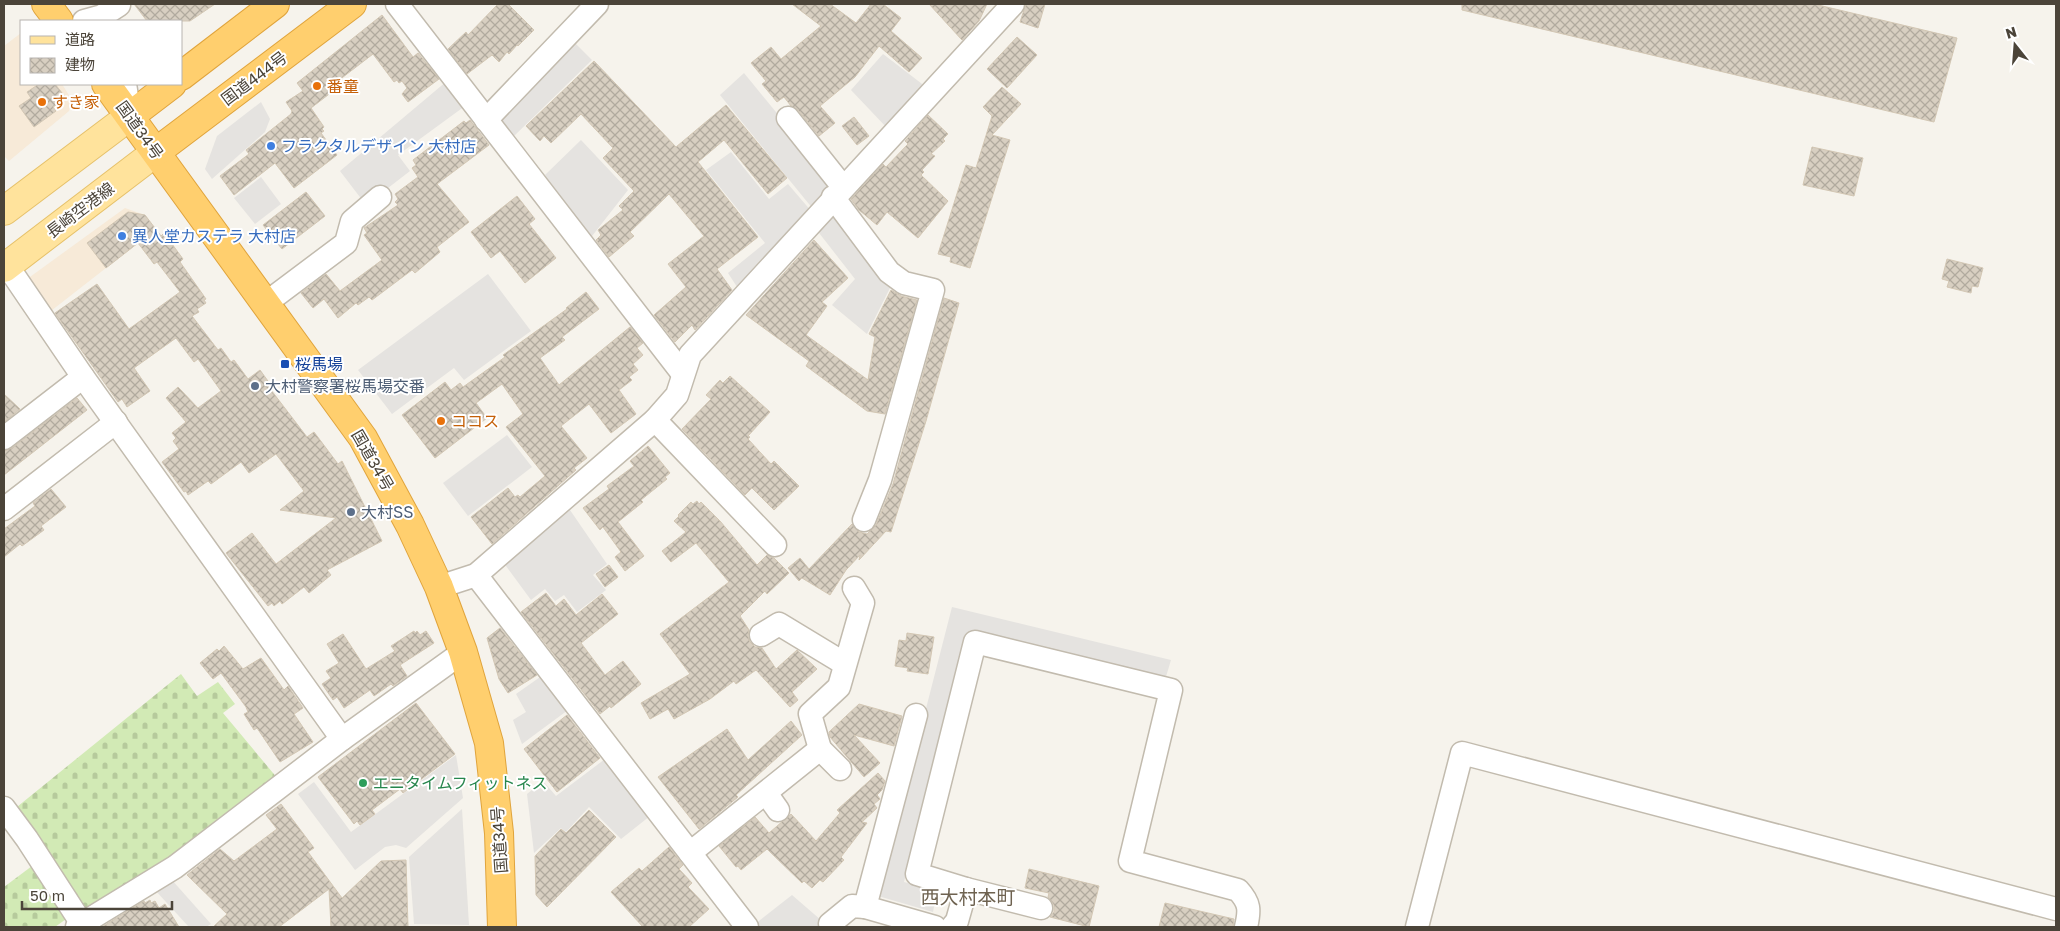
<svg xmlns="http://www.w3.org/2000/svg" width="2060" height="931" font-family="'Golos Text','Noto Sans JP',sans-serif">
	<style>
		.commercial { fill: #f7ead8 }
		.cemetery { fill: url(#cemetery-stones) }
		.parking { fill: #e5e3e0 }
		.building { fill: url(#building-cross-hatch); stroke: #d3c7b4 }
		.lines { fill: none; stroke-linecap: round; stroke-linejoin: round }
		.minor-casing { stroke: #c2bbae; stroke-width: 25 }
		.major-casing { stroke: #e6c16a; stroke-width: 30 }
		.highway-casing { stroke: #e0a43c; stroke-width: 30 }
		.minor { stroke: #fff; stroke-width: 22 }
		.major { stroke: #ffe39c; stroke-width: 28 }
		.highway { stroke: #ffcf6e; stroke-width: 28 }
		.food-dot { fill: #e8710a; stroke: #fff; stroke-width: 2 }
		.shop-dot { fill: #3f7fe0; stroke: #fff; stroke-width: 2 }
		.transit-dot { fill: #1a4fb4; stroke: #fff; stroke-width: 2 }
		.service-dot { fill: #5c6f8a; stroke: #fff; stroke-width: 2 }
		.leisure-dot { fill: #2e9e5b; stroke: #fff; stroke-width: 2 }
		.labels { text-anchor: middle; stroke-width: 4; stroke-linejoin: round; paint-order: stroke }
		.street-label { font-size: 16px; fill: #4b4439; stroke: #fff }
		.food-label { font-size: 16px; fill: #c56008; stroke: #fff; text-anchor: start }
		.shop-label { font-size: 16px; fill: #366cbe; stroke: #fff; text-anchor: start }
		.transit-label { font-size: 16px; fill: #164399; stroke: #fff; text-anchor: start }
		.service-label { font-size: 16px; fill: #4e5e75; stroke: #fff; text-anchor: start }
		.leisure-label { font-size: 16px; fill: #27864d; stroke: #fff; text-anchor: start }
		.quarter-label { font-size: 19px; fill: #6e6250; stroke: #fff }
	</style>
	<defs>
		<pattern id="cemetery-stones" width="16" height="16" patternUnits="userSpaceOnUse" patternTransform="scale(1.25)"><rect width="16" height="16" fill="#d2eab5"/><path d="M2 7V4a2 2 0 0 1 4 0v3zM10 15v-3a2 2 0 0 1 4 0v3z" fill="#b6ca9c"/></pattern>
		<pattern id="building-cross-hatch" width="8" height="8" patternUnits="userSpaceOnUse" patternTransform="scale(1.25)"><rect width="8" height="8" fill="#d8cfc1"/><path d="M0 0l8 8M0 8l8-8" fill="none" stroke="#b1aa9e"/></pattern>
	</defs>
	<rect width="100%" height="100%" fill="#f6f3ec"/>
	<!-- commercial -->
	<g class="commercial">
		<polygon points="21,33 21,84 62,84 72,100 69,111 9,161 4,156 4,46"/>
		<polygon points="125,208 145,215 156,229 47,314 23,282"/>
	</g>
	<!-- cemetery -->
	<g class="cemetery">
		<polygon points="181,674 197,696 218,682 235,704 223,713 278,779 169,862 97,906 77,912 12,811"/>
		<polygon points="36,863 73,914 55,927 4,927 4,887"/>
	</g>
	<!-- parking -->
	<g class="parking">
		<polygon points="571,39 592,60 511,139 495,118"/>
		<polygon points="883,54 926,87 888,129 851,90"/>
		<polygon points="744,73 835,184 813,209 720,95"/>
		<polygon points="447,81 465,106 398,155 410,171 366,205 340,171"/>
		<polygon points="261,102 270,119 265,132 212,179 205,169 217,136"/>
		<polygon points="581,140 628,190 585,245 568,211 545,175"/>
		<polygon points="731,152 769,199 788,184 812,212 739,290 728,273 765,243 706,170"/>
		<polygon points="261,177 281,204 255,224 234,198"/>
		<polygon points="835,209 892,284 867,334 832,305 855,279 816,229"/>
		<polygon points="488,274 531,331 464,380 454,368 392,414 358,370"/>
		<polygon points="507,435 532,467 468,516 443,483"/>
		<polygon points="570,510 607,564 593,575 606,590 577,612 564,595 555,601 545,589 531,600 503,562"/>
		<polygon points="952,607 1171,660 1165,680 969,633 904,882 937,891 933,912 878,896"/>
		<polygon points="543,675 568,710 522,744 513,720 526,712 516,694"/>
		<polygon points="456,755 463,798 406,848 396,845 385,847 355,870 298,794 314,782 351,832"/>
		<polygon points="605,759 650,816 621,839 589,807 566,832 561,828 534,853 527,794 543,781 556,796"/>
		<polygon points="462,809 469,925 414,924 409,857"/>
		<polygon points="171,879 211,924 206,927 189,927 155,890"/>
		<polygon points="792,895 829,927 757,927 755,924"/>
	</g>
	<!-- building -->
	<g class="building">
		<polygon points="134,4 215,4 190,21 147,21"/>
		<polygon points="498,4 508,4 534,30 518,46 517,45 509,54 507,52 499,62 492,55 467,74 448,49 466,32 468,35"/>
		<polygon points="792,4 830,4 856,23 871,4 883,4 901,18 891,31 922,58 909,72 879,46 855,77 820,106 835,123 819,136 798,110 791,106 784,97 777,102 762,84 766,81 751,63 771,47 781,59 821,26"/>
		<polygon points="929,4 987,4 979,21 962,40"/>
		<polygon points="1026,4 1045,4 1038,28 1020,22"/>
		<polygon points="1462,4 1814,4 1957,38 1934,122 1462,10"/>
		<polygon points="382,15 413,57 418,53 439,79 408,102 402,94 407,88 402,81 399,83 397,80 394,82 373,54 334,84 337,88 311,108 324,127 322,129 324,131 321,133 337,155 294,188 275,163 234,195 220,176 249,154 246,150 291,114 292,111 286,102 303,91 297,83"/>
		<polygon points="1017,37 1037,55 1007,88 987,69"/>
		<polygon points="594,61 676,147 726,105 787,178 768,194 724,140 698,162 758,237 717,269 732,290 695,330 692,325 675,342 654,315 686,287 668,264 704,236 669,194 630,232 634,236 609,257 596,240 601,235 598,230 623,210 619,206 634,191 603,158 613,148 581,114 551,143 544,136 540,141 526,126"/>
		<polygon points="39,84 55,84 66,98 53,107 56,111 34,127 19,106 31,98 27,92"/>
		<polygon points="1002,87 1021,104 992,135 1010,140 970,268 950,262 951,257 938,254 966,165 976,168 992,116 983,107"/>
		<polygon points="928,115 948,134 943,139 945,141 931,154 935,156 922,170 924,172 921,175 948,201 918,238 887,212 877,225 859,210 851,199 883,164 886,167 908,144 905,141"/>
		<polygon points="854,117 869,136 857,145 842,126"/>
		<polygon points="470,120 489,145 437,184 469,222 437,247 440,252 415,273 412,270 372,300 369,297 358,305 356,303 338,318 324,299 313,308 301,293 326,274 340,291 382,260 364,235 367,233 364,228 398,205 395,202 398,199 395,194 418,177 412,168 416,165 413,160 464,121 466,123"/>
		<polygon points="1812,147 1863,158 1854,196 1803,185"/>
		<polygon points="306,192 325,216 282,249 263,225"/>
		<polygon points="517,196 535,219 529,224 556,258 525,283 500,251 491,258 471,232"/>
		<polygon points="128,212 145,215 161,236 164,233 183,259 180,262 206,299 204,300 206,303 197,309 199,312 192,316 218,350 221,348 231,362 234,360 248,379 260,370 273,388 271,390 307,437 314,432 338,464 342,461 382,541 327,570 331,575 309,593 304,587 282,604 280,601 274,606 272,603 268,606 226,553 252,533 276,564 336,518 280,510 304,491 276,454 249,473 241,462 211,484 208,481 188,495 186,491 184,492 162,462 179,449 173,441 176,438 172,433 186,422 166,398 178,387 198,408 221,391 198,359 194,362 176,338 134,368 150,391 127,407 122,399 118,402 55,313 97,284 129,329 180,292 157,262 154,264 138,243 106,268 87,243"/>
		<polygon points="814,240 848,278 822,302 827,306 806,335 868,380 875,337 869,334 891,290 901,296 917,300 885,414 867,411 806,366 809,361 746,315"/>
		<polygon points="1947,259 1983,268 1978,287 1972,286 1971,293 1947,287 1949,281 1942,279"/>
		<polygon points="586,292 599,309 562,337 565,340 540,358 559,385 630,327 643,343 637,348 643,355 633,364 638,370 629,377 632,380 619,390 636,414 611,433 589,404 561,426 587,458 574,468 576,470 492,544 471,517 508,488 515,497 518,495 520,497 545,476 506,427 523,414 502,384 476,403 487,418 435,458 402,415 445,382 451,390 460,383 463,387 505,357 503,355 567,309 566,308"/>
		<polygon points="944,298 959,303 926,421 891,532 886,531 859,560 860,555 846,570 830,595 802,578 799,581 788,568 800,558 809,569 852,524 859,532 867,534 876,525 893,484"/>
		<polygon points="730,376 770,412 748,436 750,437 748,439 771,464 774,461 799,486 774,510 752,488 745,495 682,429 711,399 706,395 720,380 723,383"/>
		<polygon points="4,394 20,409 4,422"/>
		<polygon points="77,398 87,410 4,475 4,451 12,448"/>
		<polygon points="648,446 670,473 665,477 667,479 641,500 643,502 618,522 644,556 625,571 615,557 621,552 603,527 600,530 583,508 609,489 607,486 634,466 630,461"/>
		<polygon points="51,489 66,507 41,526 44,530 22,546 20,544 4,557 4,529 35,506 33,503"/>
		<polygon points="697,501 699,504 701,502 720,521 757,565 767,555 774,558 789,573 767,594 765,591 740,616 749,630 748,636 750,642 755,647 762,648 776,669 797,650 817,669 792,692 798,700 790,707 756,670 736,684 734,681 710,699 674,719 668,709 650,719 641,703 690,674 660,634 729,582 696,543 671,562 662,551 686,532 674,521 679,516 678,515 691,502 693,504"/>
		<polygon points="609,565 618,577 605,587 596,574"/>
		<polygon points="546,593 556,606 564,599 576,615 602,594 618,614 581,643 605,675 623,661 641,684 611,708 610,706 600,714 521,612"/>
		<polygon points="500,628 537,675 508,693 499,679 487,638"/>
		<polygon points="414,631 415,633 417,631 420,635 426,631 434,643 400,665 407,676 393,686 391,684 374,696 370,690 344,708 337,697 333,700 322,684 331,678 326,671 339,663 327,644 343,634 366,669 395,651 391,646"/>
		<polygon points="907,633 934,637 928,674 907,671 908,668 895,666 899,640 906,641"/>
		<polygon points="224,646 243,669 261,658 284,690 288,686 303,708 294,714 313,742 280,762 257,728 254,730 244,714 248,712 246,707 221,673 213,679 200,663 217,649 219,651"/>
		<polygon points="416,703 455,754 403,793 400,789 372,810 375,814 360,825 357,821 354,824 318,777"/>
		<polygon points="859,704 902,716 894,746 854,735 880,763 864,777 830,737 829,732"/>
		<polygon points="567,715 600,758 557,792 524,749"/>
		<polygon points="791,721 802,735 736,795 738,797 699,829 658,777 727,729 748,760"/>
		<polygon points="878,773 885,781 882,790 877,795 880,799 874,804 877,808 862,822 867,823 841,857 844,860 823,882 820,880 812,888 804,881 802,883 767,849 741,870 738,866 736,867 719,846 755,817 769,833 791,814 816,841 840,813 837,810"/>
		<polygon points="281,804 314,848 308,852 342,898 381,861 406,860 408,927 331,927 329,889 279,927 213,927 227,914 187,875 220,849 234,861 277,829 266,815"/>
		<polygon points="589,810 616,837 547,907 536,895 535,856 561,829 566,833"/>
		<polygon points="669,847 683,865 679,869 692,883 688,887 709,909 689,927 643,927 611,892 639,868 642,871"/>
		<polygon points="1029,869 1099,886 1089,927 1050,917 1054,912 1054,905 1048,897 1049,893 1025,888"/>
		<polygon points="150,900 151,903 155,901 159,908 165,904 179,927 102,927 144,901 145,903"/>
		<polygon points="1165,903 1234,919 1233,927 1159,927"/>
	</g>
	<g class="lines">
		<defs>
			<g id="minor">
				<polyline points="397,4 683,374"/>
				<polyline points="84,21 102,16 119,5"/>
				<polyline points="125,84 130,116"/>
				<polyline points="788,118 843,187"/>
				<polyline points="486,120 597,4"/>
				<polyline points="833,197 889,272 904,283 933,290 880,480 864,520"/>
				<polyline points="4,261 83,377 342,739"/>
				<polyline points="266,303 346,243 352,221 380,197"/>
				<polyline points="655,420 775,545"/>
				<polyline points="4,438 83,377"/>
				<polyline points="4,509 116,422"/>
				<polyline points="476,575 747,927"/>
				<polyline points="439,587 476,575 655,420 677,395 690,355 1013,4"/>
				<polyline points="761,635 779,624 845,664"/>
				<polyline points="916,715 865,907 935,927"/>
				<polyline points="820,749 810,714 839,687 863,603 854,588"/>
				<polyline points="766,793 778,810"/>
				<polyline points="4,808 27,839 82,924 86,927"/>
				<polyline points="690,853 820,749 840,769"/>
				<path d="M966,889l-49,-15 58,-232 196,48 -41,171 108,29c12,13 12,20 8,37"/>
				<polyline points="830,924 852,906 865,907"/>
				<polyline points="77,927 175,867 342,739 463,652"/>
				<polyline points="952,927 957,921 966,889 1041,908"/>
				<polyline points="1417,927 1462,753 2056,909"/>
			</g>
			<g id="major">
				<polyline points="4,211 130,116"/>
				<polyline points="4,268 156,152"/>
			</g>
			<g id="highway">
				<polyline points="46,4 59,21"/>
				<polyline points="181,76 275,4"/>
				<polyline points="106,84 363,438 410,525 439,587 463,652 489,743 499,833 502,927"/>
				<polyline points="130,116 172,84"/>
				<polyline points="156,152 352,4"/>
			</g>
		</defs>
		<!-- minor casing -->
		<use href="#minor" class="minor-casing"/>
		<!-- major casing -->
		<use href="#major" class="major-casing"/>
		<!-- highway casing -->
		<use href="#highway" class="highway-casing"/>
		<!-- minor -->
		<use href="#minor" class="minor"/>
		<!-- major -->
		<use href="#major" class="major"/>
		<!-- highway -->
		<use href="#highway" class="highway"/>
	</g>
	<!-- markers -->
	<g class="food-dot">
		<circle cx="317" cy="86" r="5"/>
		<circle cx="42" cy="102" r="5"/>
		<circle cx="441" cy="421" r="5"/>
	</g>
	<g class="shop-dot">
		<circle cx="271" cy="146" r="5"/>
		<circle cx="122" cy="236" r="5"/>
	</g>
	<rect class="transit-dot" x="280" y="359" width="10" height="10" rx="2.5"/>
	<g class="service-dot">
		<circle cx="255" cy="386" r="5"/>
		<circle cx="351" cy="512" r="5"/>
	</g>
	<circle class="leisure-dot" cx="363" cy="783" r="5"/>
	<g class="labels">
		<!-- street labels -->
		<g class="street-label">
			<text transform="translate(254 78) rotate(-37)" y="6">国道444号</text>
			<text transform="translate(140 130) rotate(54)" y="6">国道34号</text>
			<text transform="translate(80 210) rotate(-37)" y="6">長崎空港線</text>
			<text transform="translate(373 460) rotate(60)" y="6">国道34号</text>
			<text transform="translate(499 840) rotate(-94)" y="6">国道34号</text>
		</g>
		<!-- food labels -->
		<g class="food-label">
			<text x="327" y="92">番童</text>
			<text x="52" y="108">すき家</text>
			<text x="451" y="427">ココス</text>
		</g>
		<!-- shop labels -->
		<g class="shop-label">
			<text x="281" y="152">フラクタルデザイン 大村店</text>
			<text x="132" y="242">異人堂カステラ 大村店</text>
		</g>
		<!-- transit labels -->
		<g class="transit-label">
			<text x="295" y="370">桜馬場</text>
		</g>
		<!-- service labels -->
		<g class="service-label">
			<text x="265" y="392">大村警察署桜馬場交番</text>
			<text x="361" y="518">大村SS</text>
		</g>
		<!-- leisure labels -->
		<g class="leisure-label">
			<text x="373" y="789">エニタイムフィットネス</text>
		</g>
		<!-- quarter labels -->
		<g class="quarter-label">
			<text x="968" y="904">西大村本町</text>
		</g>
	</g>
	<!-- border -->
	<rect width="2060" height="931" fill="none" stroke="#4b4439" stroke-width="10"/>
	<!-- legend -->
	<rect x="20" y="20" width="162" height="65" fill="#ffffff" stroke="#b7b4b0"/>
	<rect x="30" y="36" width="25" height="8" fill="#ffe39c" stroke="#b7b4b0"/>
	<text x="65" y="45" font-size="15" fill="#4b4439">道路</text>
	<rect x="30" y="58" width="25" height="15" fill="url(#building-cross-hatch)" stroke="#b7b4b0"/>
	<text x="65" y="70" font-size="15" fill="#4b4439">建物</text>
	<!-- north arrow -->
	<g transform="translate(2015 45) rotate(343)" stroke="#ffffff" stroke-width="4" paint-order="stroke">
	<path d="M0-4L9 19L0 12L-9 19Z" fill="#4b4439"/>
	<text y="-8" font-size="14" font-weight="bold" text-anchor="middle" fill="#4b4439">N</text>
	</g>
	<!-- scale -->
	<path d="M22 901v8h150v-8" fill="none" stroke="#4b4439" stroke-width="2.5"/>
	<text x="30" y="901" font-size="15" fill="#4b4439" stroke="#ffffff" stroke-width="4" paint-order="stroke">50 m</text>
</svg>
